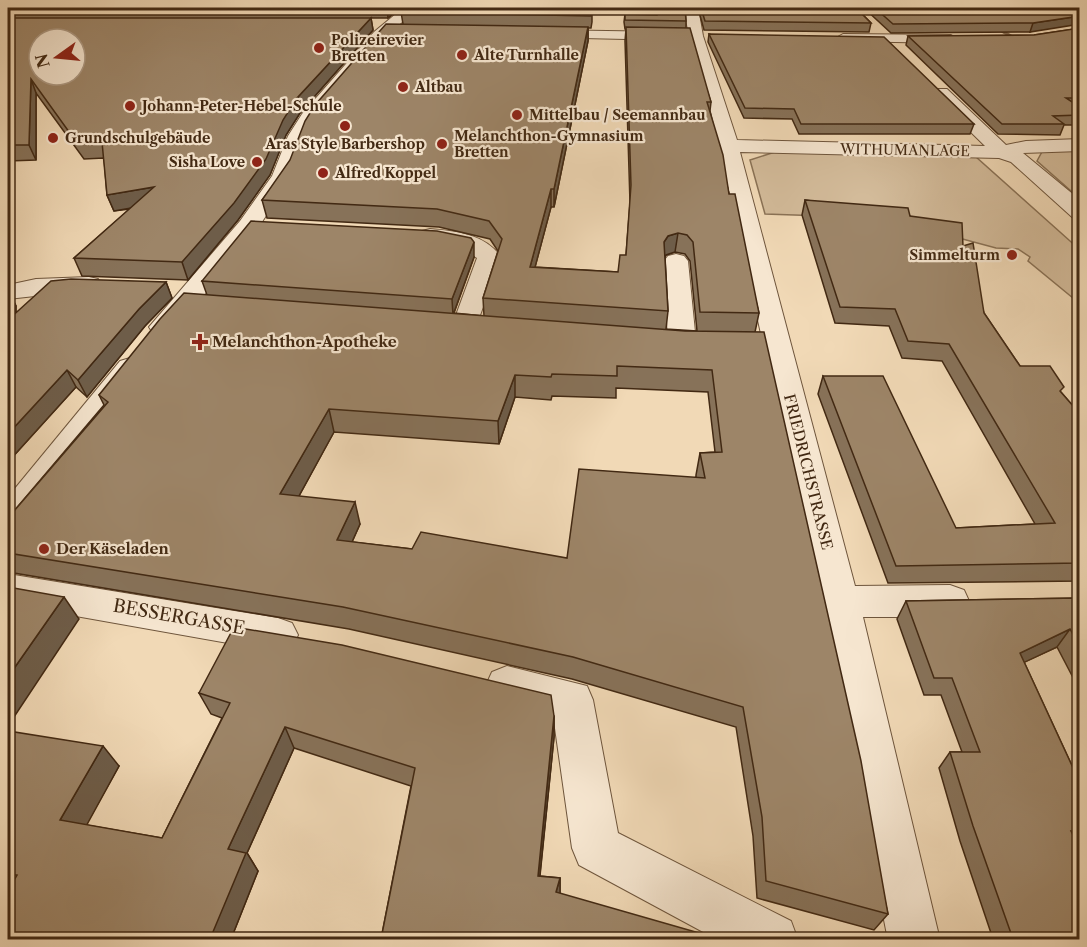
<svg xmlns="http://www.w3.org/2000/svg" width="1087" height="947" font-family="'Libre Caslon Text',serif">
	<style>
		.green { fill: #d3bb9a; stroke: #8a7256; stroke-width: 1.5 }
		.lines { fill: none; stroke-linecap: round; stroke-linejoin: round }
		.stream { fill: #886f54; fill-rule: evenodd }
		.minor-casing { stroke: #6e553c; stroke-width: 2 }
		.minor { fill: #f6e6d0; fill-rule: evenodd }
		.wall { fill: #877259; stroke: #422913; stroke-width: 1.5; fill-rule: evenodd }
		.shaded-wall { fill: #6e5d49; stroke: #422913; stroke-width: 1.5 }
		.building { fill: #9d8568; stroke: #422913; stroke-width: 1.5; fill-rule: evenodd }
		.poi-dot { fill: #8f2418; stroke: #f6e6d0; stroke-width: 2 }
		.labels { text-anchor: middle; stroke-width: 4.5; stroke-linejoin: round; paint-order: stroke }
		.far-poi-label { font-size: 14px; font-weight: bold; fill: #422913; stroke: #f6e6d0; text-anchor: start }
		.far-street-label { font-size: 14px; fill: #422913; stroke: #f6e6d0 }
		.poi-label { font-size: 15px; font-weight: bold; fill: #422913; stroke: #f6e6d0; text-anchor: start }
		.street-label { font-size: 15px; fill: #422913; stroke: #f6e6d0 }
		.near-street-label { font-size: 18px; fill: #422913; stroke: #f6e6d0 }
	</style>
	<rect width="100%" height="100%" fill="#f1d9b6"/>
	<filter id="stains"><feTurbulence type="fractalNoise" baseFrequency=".00333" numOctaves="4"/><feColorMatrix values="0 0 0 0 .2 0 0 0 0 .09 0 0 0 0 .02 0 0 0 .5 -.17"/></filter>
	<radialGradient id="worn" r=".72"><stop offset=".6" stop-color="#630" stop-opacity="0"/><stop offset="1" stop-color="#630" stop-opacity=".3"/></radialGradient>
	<!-- green -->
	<g class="green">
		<polygon points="1079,149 1079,198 1037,161 1043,150"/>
		<polygon points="778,151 976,157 1079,249 1079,303 1028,261 1030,257 1018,249 996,248 903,223 853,217 765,214 750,160"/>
	</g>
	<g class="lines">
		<!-- stream -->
		<polygon class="stream" points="958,8 964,8 1030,45 1025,46"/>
		<defs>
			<g id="minor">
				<polygon points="403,8 418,8 384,38 316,120 306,136 292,176 256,231 193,309 171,333 162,335 153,333 149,327 240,221 272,176 288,136 302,114 374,32"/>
				<polygon points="684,8 698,8 703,36 737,140 985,146 935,97 933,93 935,89 947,89 1006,145 1026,141 1080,139 1080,151 1023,153 1080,200 1080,218 1072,217 1011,162 999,158 740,152 855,586 950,585 964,590 969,601 964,612 950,617 863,617 940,940 888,940 821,602 719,146 689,36"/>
				<polygon points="544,30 669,32 676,36 669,40 539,37 537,34"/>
				<polygon points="843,34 951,35 958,39 951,43 838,41 836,38"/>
				<path d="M430,229c26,2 55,5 71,28l-27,75 -9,2 -9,-2 -4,-6 25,-68 -21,-12 -34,-5 -3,-5 3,-5z"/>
				<polygon points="676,254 684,256 688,261 696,342 692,348 682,350 672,348 668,342 664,261 668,256"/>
				<polygon points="89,277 98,279 101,284 98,289 8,299 8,285 36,279"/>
				<polygon points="130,358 140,361 144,367 140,373 20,530 8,534 8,497 120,361"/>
				<polygon points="8,574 278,618 292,623 298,635 292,647 278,652 8,604"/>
				<polygon points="507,666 587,686 593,700 618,833 791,921 798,940 718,940 579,865 572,848 553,714 492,698 486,685 492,672"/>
			</g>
		</defs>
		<!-- minor casing -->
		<use href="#minor" class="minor-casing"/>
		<!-- minor -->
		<use href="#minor" class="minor"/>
	</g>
	<!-- wall -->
	<g class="wall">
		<polygon points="8,8 400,8 388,18 371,18 373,30 300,113 286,135 270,175 238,220 188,280 82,276 74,258 130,209 114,211 107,195 104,158 84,159 36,93 36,160 8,161"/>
		<path d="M407,8h148v1h37v13l-1,6h-3v13l-34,166h-3l-16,60 83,5 8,-17 4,-52 -5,-162 1,-12h-1l-1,-7 1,-8 32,1 -1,-7h29l1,13v7l25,74 -1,9 19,83 30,119 -4,19 133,582 -14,16 -117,-32 -4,-62 -17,-109 -164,-48 -223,-50 -341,-57v-54l96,-113 -5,-10 108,-100 -5,-14 272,-24 -20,56 30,3 -1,-18 15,-47 -8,-12 -51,-12 -172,-9 -5,-18 141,-176 -2,-12zM675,252l10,2 5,7 7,70 -31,-2 2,-18 -3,-54 1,-2zM616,388l92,4 7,60 -15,1 -4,22v2l-129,81 -155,-9 -60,-7 8,-18 -61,-28 35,-64 165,12 16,-47 36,3 1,-4 64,2z"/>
		<polygon points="698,8 856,8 871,23 869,32 704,30"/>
		<polygon points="864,8 1080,8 1030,32 891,33"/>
		<polygon points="1080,28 1080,125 1064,125 1060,135 998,134 906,45 908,36 1034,35"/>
		<polygon points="709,34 974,124 970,134 799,134 792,119 744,118 708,42"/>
		<polygon points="805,200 910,216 963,246 984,313 1020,366 1061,392 1080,414 1080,581 888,583 818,394 823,376 956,528 1035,524 942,361 902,358 889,326 835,323 802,215"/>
		<polygon points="166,282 172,298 145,326 87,397 76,387 8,462 8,290 16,306 16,312"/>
		<polygon points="1080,598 1080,691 1057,647 1024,662 1080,783 1080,846 1078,846 1080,939 993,939 960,841 939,768 950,752 962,752 941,695 924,695 897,619 906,601"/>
		<polygon points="199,693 554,716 554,737 540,876 560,878 560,893 381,939 411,786 294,748 247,853 258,871 231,939 8,939 9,889 8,888 8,731 119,766 86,825 162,838 222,718 211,714"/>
	</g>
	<!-- shaded-wall -->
	<g class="shaded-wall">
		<polygon points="387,8 400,8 388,18"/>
		<polygon points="1080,16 1080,24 1030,32 1033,23"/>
		<polygon points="371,18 373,30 300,113 286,135 270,175 238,220 188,280 182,262 297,98"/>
		<polygon points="588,27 588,41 554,207 554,189"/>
		<polygon points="31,79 36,93 36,160 29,145"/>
		<polygon points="154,187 160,203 114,211 107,195"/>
		<polygon points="551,189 551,207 530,286 530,267"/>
		<polygon points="678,233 675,252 666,255 662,261 664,242 668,236"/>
		<polygon points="474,242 474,257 453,315 452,299"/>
		<polygon points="166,282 172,298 145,326 87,397 78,380 139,309"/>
		<polygon points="8,290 16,306 14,339 8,327"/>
		<polygon points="67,370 76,387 8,462 8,434"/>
		<polygon points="515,375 515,397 499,444 498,421"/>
		<polygon points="329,409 334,432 288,516 280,494"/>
		<polygon points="355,502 360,524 343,562 337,540"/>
		<polygon points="64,597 79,619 8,726 8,677"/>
		<polygon points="1070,629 1057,647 1008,670 1020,653"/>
		<polygon points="554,716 554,737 538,893 538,876"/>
		<polygon points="285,727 294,748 247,853 258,871 231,939 210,939 228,849"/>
		<polygon points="103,746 119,766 79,839 60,820"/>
		<polygon points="560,878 560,895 556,892"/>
	</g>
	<!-- building -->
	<g class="building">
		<polygon points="407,8 554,8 554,9 592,9 591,16 401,12"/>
		<polygon points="657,8 685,8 686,21 625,20 625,14 657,15"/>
		<polygon points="701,8 856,8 871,23 705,21"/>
		<polygon points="875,8 1080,8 1080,16 1033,23 893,24"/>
		<path d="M8,18h363l-74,80 -14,22 -17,39 -32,44 -52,59 -108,-4 80,-71 -47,8 -5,-53 -25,1 -46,-64 -2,66h-21zM39,39h36v36h-36z"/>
		<polygon points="386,24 588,27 554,189 551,189 530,267 618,272 620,255 626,255 631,185 626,27 690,28 711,102 707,102 723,155 729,194 735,194 759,313 700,312 693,242 687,235 678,233 668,236 664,242 668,311 483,298 502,239 489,221 437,209 262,200 290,160 305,121 315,105"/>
		<polygon points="1080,28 1080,98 1066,98 1080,107 1080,115 1053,116 1064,124 1002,124 908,36 1034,35"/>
		<polygon points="709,34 884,37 974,124 801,124 794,109 745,108"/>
		<polygon points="805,200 908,208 910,216 962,223 963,246 973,243 984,313 1020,366 1050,366 1064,387 1060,391 1080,414 1080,563 896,566 823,376 883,376 956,528 1055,523 949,344 908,341 895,309 840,307"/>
		<polygon points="251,221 437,231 471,238 474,242 452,299 202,281"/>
		<polygon points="71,279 166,282 139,309 78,380 67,370 8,434 8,320 51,281"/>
		<path d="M184,293l501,38 79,1 97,429 27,153 -122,-33 -4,-64 -19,-110 -170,-50 -230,-50 -335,-54v-35l100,-116 -9,-7 61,-76zM617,366l95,4 10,82 -22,1 5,25 -126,-9 -12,89 -146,-26 -9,17 -75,-9 18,-38 -75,-8 49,-85 169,12 17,-46 36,2 1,-3 65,2z"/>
		<polygon points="8,587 64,597 8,677"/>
		<polygon points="1080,598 1080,647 1070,629 1020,653 1080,783 1080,831 1071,831 1080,850 1080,939 1013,939 973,826 950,752 980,752 952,678 934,678 906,601"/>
		<polygon points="234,627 342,645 551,695 554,716 538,876 560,878 556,892 720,939 381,939 415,768 285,727 228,849 246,853 210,939 8,939 8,891 17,875 8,874 8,731 103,746 60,820 162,838 230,703 199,693"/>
	</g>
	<!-- markers -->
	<g class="poi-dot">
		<circle cx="319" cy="48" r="6"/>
		<circle cx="462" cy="55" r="6"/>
		<circle cx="403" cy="87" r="6"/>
		<circle cx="130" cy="106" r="6"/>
		<circle cx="517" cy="115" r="6"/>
		<circle cx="345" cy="126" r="6"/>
		<circle cx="53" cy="138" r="6"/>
		<circle cx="442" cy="144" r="6"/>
		<circle cx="257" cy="162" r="6"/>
		<circle cx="323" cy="173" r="6"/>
		<circle cx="1012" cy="255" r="6"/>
		<path d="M197 333h6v6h6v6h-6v6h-6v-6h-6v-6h6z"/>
		<circle cx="44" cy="549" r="6"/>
	</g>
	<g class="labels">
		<!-- far-poi labels -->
		<g class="far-poi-label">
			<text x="331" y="45">Polizeirevier<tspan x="331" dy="16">Bretten</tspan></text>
			<text x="474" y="60">Alte Turnhalle</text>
			<text x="415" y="92">Altbau</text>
			<text x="142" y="111">Johann-Peter-Hebel-Schule</text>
			<text x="529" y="120">Mittelbau / Seemannbau</text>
			<text x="454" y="141">Melanchthon-Gymnasium<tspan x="454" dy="16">Bretten</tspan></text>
			<text x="65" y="143">Grundschulgebäude</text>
			<text x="345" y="149" text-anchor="middle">Aras Style Barbershop</text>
			<text x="245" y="167" text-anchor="end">Sisha Love</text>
			<text x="335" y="178">Alfred Koppel</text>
			<text x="1000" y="260" text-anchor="end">Simmelturm</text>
		</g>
		<!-- far-street labels -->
		<g class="far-street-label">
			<text transform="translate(905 150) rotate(1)" y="5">WITHUMANLAGE</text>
		</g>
		<!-- poi labels -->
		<g class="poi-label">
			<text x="212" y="347">Melanchthon-Apotheke</text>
			<text x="56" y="554">Der Käseladen</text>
		</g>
		<!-- street labels -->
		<g class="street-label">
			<text transform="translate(808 472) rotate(76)" y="5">FRIEDRICHSTRASSE</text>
		</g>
		<!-- near-street labels -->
		<g class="near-street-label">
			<text transform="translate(179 617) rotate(10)" y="6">BESSERGASSE</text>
		</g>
	</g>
	<!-- margin -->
	<rect width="1087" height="947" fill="none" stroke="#f1d9b6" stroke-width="30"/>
	<rect x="9" y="9" width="1069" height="929" fill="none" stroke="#422913" stroke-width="3"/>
	<rect x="15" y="15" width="1057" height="917" fill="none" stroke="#422913" stroke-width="1.5"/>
	<!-- north arrow -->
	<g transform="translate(57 57) rotate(255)"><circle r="28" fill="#f6e6d0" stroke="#ae9a84" stroke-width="1.5"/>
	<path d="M0-4.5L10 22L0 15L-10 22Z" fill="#8f2418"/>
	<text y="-9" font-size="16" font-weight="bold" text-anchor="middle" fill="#422913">N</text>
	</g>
	<rect width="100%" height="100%" filter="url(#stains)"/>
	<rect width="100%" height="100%" fill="url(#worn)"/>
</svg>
